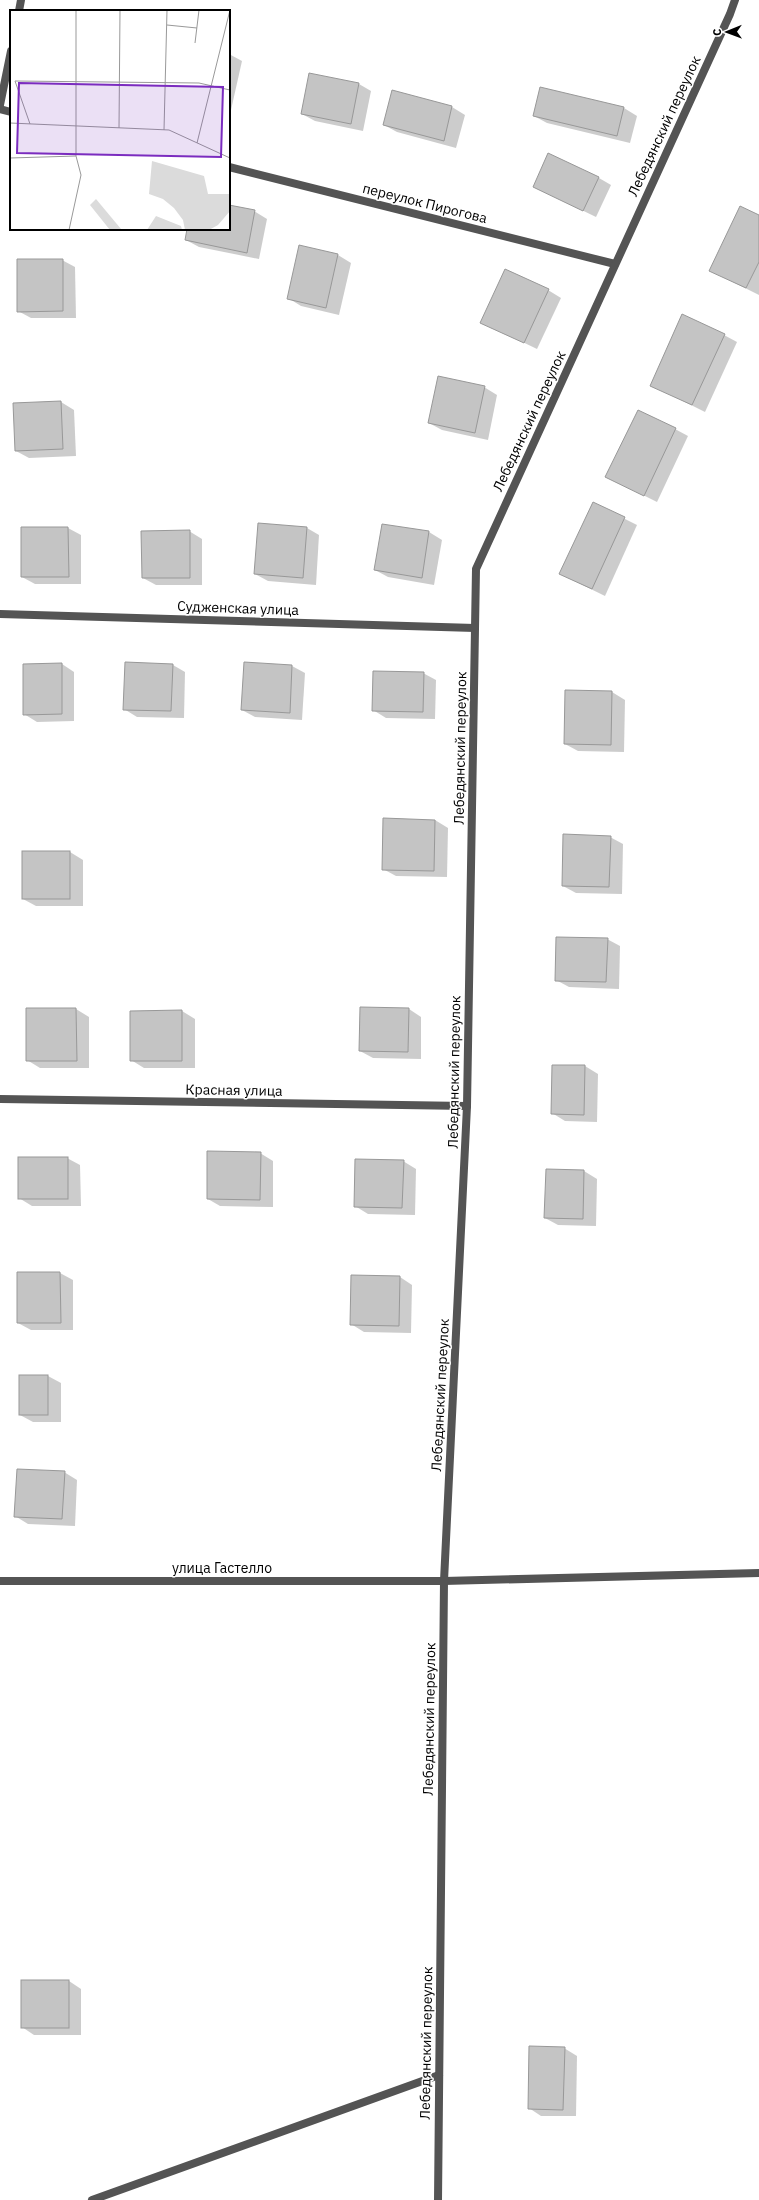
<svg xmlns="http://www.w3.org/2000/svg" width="759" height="2200" font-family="'IBM Plex Sans',sans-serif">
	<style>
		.shadow { fill: #0003 }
		.building { fill: #c4c4c4; stroke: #989898 }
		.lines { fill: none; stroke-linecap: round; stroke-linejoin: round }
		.service { stroke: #545454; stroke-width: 8 }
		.minor { stroke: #545454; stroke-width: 8 }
		.labels { text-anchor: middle; stroke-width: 3; stroke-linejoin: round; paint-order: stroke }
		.street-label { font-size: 14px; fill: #000; stroke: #fff }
		.inset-road { fill: none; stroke: #999; stroke-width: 1 }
		.view { fill: #7b2cbf; fill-opacity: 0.15; stroke: #7b2cbf; stroke-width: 2 }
		.inset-edge { fill: none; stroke: #000; stroke-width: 2 }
	</style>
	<rect width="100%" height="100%" fill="#fff"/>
	<!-- shadow -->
	<g class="shadow">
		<polygon points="229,54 242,61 231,110 229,110"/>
		<polygon points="359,84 371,91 363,131 315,121 302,114"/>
		<polygon points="541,88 624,108 637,116 630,143 547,123 534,116"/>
		<polygon points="393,92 452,107 465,115 456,148 397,132 384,125"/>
		<polygon points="599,178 611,185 596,217 534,187"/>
		<polygon points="229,206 254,211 267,219 259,259 199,247 186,240 188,229 229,229"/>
		<polygon points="759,216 759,295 723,277"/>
		<polygon points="300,246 338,255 351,263 339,315 301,306 288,298"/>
		<polygon points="62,260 75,267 76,318 31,318 18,311"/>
		<polygon points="548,290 561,298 537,349 481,322"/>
		<polygon points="724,335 737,342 705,412 651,385"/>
		<polygon points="484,387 497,395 488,440 442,430 429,423"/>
		<polygon points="61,402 74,410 76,456 29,458 16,451 14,404"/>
		<polygon points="675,429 688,436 657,502 607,477"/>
		<polygon points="593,503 637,525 605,596 560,574"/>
		<polygon points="383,525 429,532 442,540 434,585 388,577 375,570"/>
		<polygon points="22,528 68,528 81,535 81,584 35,584 22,577"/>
		<polygon points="307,528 319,535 316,585 268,581 255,574"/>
		<polygon points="189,531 202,539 202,585 156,585 143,578"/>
		<polygon points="245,663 292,666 305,673 302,720 255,717 242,710"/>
		<polygon points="62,664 74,672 74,721 37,722 24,714"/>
		<polygon points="173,665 185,672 184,718 137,717 124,709"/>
		<polygon points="423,673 436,680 435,719 386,718 373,710"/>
		<polygon points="566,691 612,692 625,700 624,752 578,751 565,744"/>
		<polygon points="435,820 448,828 447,877 396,876 383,869"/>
		<polygon points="610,837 623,844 622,894 576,893 563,886"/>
		<polygon points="23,852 70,852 83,860 83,906 36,906 23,899"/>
		<polygon points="607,939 620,946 619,989 569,987 556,980"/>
		<polygon points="76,1009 89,1017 89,1068 40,1068 27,1060"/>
		<polygon points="409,1009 421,1017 421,1059 373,1058 360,1051"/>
		<polygon points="182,1011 195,1019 195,1068 144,1068 131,1060"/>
		<polygon points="585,1066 598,1074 597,1122 565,1121 552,1113"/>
		<polygon points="260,1153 273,1161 273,1207 220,1206 208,1199"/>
		<polygon points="67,1158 80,1165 81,1206 32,1206 19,1198"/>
		<polygon points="403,1161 416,1169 415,1215 368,1214 355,1206"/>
		<polygon points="584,1171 597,1179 596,1226 558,1225 545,1218"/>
		<polygon points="60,1273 73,1280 73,1330 31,1330 18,1323"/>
		<polygon points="400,1277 412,1285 411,1333 364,1332 351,1324"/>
		<polygon points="48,1376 61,1383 61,1422 33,1422 20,1415"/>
		<polygon points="64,1472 77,1480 75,1526 28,1524 15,1516"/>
		<polygon points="69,1981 81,1989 81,2035 34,2035 22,2027"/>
		<polygon points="564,2048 577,2056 576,2116 541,2116 529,2108"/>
	</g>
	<!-- building -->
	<g class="building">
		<polygon points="309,73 359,83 351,124 301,114"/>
		<polygon points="540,87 624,107 617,136 533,116"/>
		<polygon points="392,90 452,106 444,141 383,125"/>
		<polygon points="548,153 599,177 583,211 533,187"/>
		<polygon points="229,205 255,210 247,253 185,240 187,229 229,229"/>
		<polygon points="740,206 759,215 759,262 746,288 709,271"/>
		<polygon points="299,245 338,254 326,308 287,299"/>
		<polygon points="17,259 63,259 63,311 17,312"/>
		<polygon points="505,269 549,289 524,343 480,323"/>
		<polygon points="682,314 725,334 692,405 650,386"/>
		<polygon points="438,376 485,386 475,433 428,423"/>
		<polygon points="61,401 63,449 15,451 13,403"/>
		<polygon points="638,410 676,428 644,496 605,477"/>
		<polygon points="593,502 625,517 592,589 559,574"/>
		<polygon points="258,523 307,527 303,578 254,574"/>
		<polygon points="382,524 429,531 422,578 374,570"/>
		<polygon points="21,527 68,527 69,577 21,577"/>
		<polygon points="190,530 190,578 142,578 141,531"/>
		<polygon points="125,662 173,664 171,711 123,710"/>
		<polygon points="244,662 292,665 290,713 241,710"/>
		<polygon points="62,663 62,714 23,715 23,664"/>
		<polygon points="373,671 424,672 423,712 372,711"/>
		<polygon points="565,690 612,691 611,745 564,744"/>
		<polygon points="383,818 435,820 434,871 382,870"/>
		<polygon points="563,834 611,836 609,887 562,886"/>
		<rect x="22" y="851" width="48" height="48"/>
		<polygon points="556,937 608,938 606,982 555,981"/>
		<polygon points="360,1007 409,1008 408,1052 359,1051"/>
		<polygon points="26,1008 76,1008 77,1061 26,1061"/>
		<polygon points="182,1010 182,1061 130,1061 130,1011"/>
		<polygon points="552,1065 585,1065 584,1115 551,1114"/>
		<polygon points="207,1151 261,1152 260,1200 207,1199"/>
		<rect x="18" y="1157" width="50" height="42"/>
		<polygon points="355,1159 404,1160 402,1208 354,1207"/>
		<polygon points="546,1169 584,1170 583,1219 544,1218"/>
		<polygon points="17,1272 60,1272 61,1323 17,1323"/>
		<polygon points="351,1275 400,1276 399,1326 350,1325"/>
		<rect x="19" y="1375" width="29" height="40"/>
		<polygon points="17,1469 65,1471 62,1519 14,1517"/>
		<rect x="21" y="1980" width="48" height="48"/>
		<polygon points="529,2046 565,2047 563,2110 528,2109"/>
	</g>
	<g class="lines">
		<!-- service -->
		<polyline class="service" points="92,2200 439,2075"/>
		<!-- minor -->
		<g class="minor">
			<polyline points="19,11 21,0"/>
			<polyline points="0,105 11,51"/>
			<polyline points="0,109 11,112"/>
			<polyline points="229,167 615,264"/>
			<polyline points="0,614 475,628"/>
			<polyline points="0,1099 467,1106"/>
			<polyline points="0,1581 444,1581 759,1573"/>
			<polyline points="438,2200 444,1581 467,1106 476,569 730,14 735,0"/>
		</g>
	</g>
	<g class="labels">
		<!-- street labels -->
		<g class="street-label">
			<text transform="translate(664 126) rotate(-65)" y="5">Лебедянский переулок</text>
			<text transform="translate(425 203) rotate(14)" y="5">переулок Пирогова</text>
			<text transform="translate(529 421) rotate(-65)" y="5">Лебедянский переулок</text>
			<text transform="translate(238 608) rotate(2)" y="5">Судженская улица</text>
			<text transform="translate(460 748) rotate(-89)" y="5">Лебедянский переулок</text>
			<text transform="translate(454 1072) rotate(-89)" y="5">Лебедянский переулок</text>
			<text transform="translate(234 1090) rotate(1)" y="5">Красная улица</text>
			<text transform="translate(440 1395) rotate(-87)" y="5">Лебедянский переулок</text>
			<text x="222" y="1573">улица Гастелло</text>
			<text transform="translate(429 1719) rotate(-89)" y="5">Лебедянский переулок</text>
			<text transform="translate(426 2043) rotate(-89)" y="5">Лебедянский переулок</text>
		</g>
	</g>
	<!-- overview -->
	<g transform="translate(10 10)">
		<rect width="220" height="220" fill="#fff"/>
		<path d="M142,151l52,15 4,18h22v17l-12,14 -9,5h-24l-2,-10 -9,-12 -11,-9 -14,-5zM86,189l25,30v1h-11l-20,-25zM146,206l25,10 1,4h-35z" fill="#dbdbdb"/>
		<path class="inset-road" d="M157,15l30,3M185,33l4,-33M0,113l159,7 61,28M20,114l-15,-43 184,2 31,7M109,118l1,-118M154,120l3,-120M187,133l33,-133M0,148l66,-2v-146M59,220l12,-55 -5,-19"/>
		<path class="view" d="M9,73l204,4 -2,70 -204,-4z"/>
		<rect width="220" height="220" class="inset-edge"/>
	</g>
	<!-- north arrow -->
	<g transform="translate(727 32) rotate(269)" stroke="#ffffff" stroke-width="3" paint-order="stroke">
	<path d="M0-3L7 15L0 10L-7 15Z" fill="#000000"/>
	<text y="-6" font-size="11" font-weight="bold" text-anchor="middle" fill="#000000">С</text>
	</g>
</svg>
